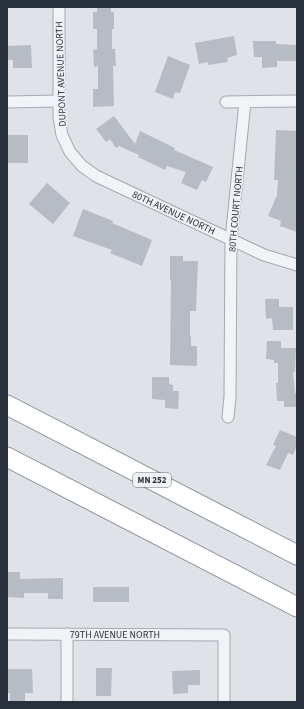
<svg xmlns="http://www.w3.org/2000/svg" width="304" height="709" font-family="'Source Sans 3',sans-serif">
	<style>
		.building { fill: #b7bbc3 }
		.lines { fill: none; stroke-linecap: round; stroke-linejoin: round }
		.minor-casing { stroke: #a5a9b1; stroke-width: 13 }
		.trunk-casing { stroke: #888f9c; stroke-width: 21 }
		.minor { stroke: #f1f3f6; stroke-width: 11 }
		.trunk { stroke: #fff; stroke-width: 19 }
		.labels { text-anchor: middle; stroke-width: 3; stroke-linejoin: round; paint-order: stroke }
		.shield { fill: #eef1f5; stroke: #646a74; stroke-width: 1 }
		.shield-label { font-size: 9px; font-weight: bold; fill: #29303d }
		.street-label { font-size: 10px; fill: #29303d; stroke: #eef1f5 }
	</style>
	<rect width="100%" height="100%" fill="#dfe2e7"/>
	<!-- building -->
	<g class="building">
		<polygon points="97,7 111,7 111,12 114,12 114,29 112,29 112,49 115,49 116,66 113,66 114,106 93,107 93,89 98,89 98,66 94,67 93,50 97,49 97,29 93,29 93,12 97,12"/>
		<polygon points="234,36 237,55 227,58 228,62 208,65 208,62 199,64 195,43"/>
		<polygon points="253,41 276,41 276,44 297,45 297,61 277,61 277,67 262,68 262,57 254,57"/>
		<polygon points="31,45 32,68 13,68 13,60 7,60 7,46"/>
		<polygon points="168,56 190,65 180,93 175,92 173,99 155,92"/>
		<polygon points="114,116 135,144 140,131 175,148 174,150 213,167 206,182 202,180 197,190 181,183 186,172 167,166 165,170 138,157 139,155 119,146 116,148 110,139 106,142 96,129"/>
		<polygon points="276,130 297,131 297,232 280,226 281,221 268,216 277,195 278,180 274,180"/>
		<rect x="7" y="135" width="21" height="28"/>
		<polygon points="47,183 70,203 53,224 29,204"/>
		<polygon points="83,209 113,221 112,223 152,240 142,266 110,253 112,250 73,236"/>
		<polygon points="170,256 183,256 183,261 198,261 196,311 190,311 190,336 191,336 191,346 197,346 197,366 170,365 171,280 170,280"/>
		<polygon points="265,299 279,299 279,307 293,307 293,330 273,330 272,318 266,319"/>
		<polygon points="267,341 281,341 281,348 296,348 295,372 293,372 295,393 297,393 297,407 284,407 284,401 277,401 276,383 278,383 278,363 274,363 274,360 266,359"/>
		<polygon points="152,377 169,377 169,384 173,385 173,391 179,391 178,409 165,408 165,400 152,399"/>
		<polygon points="280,430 297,437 297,445 293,455 288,453 280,470 266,465 276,446 273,445"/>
		<polygon points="7,572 20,572 20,579 63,578 63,599 48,599 48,593 24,593 24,598 7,597"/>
		<rect x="93" y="587" width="36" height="15"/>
		<polygon points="96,668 112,668 111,696 96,696"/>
		<polygon points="7,669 32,669 33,693 25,693 25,702 10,702 10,693 7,693"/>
		<polygon points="200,670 200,685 188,685 188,693 173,694 172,671"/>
	</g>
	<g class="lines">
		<defs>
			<g id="minor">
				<polyline points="59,7 59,117 62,135 70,152 82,166 96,176 264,255 297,265"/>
				<polyline points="7,102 59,101"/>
				<polyline points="226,102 297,101"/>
				<polyline points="228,417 230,397 231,239 245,102"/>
				<polyline points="7,634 224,635 224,702"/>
				<polyline points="67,634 67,702"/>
			</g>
			<g id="trunk">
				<polyline points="7,405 297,555"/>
				<polyline points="7,457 297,607"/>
			</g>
		</defs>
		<!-- minor casing -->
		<use href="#minor" class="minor-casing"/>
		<!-- trunk casing -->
		<use href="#trunk" class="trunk-casing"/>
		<!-- minor -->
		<use href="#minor" class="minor"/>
		<!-- trunk -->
		<use href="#trunk" class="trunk"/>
	</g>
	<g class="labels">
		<!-- shield labels -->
		<rect class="shield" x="133" y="473" width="38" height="14" rx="3"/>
		<g class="shield-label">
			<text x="152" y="483">MN 252</text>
		</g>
		<!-- street labels -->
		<g class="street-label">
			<text transform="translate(60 74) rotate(-92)" y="4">DUPONT AVENUE NORTH</text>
			<text transform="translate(235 209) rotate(-85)" y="4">80TH COURT NORTH</text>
			<text transform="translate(174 212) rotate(25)" y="4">80TH AVENUE NORTH</text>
			<text x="115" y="638">79TH AVENUE NORTH</text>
		</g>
	</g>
	<!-- border -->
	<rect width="304" height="709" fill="none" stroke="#29303d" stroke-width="16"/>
</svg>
